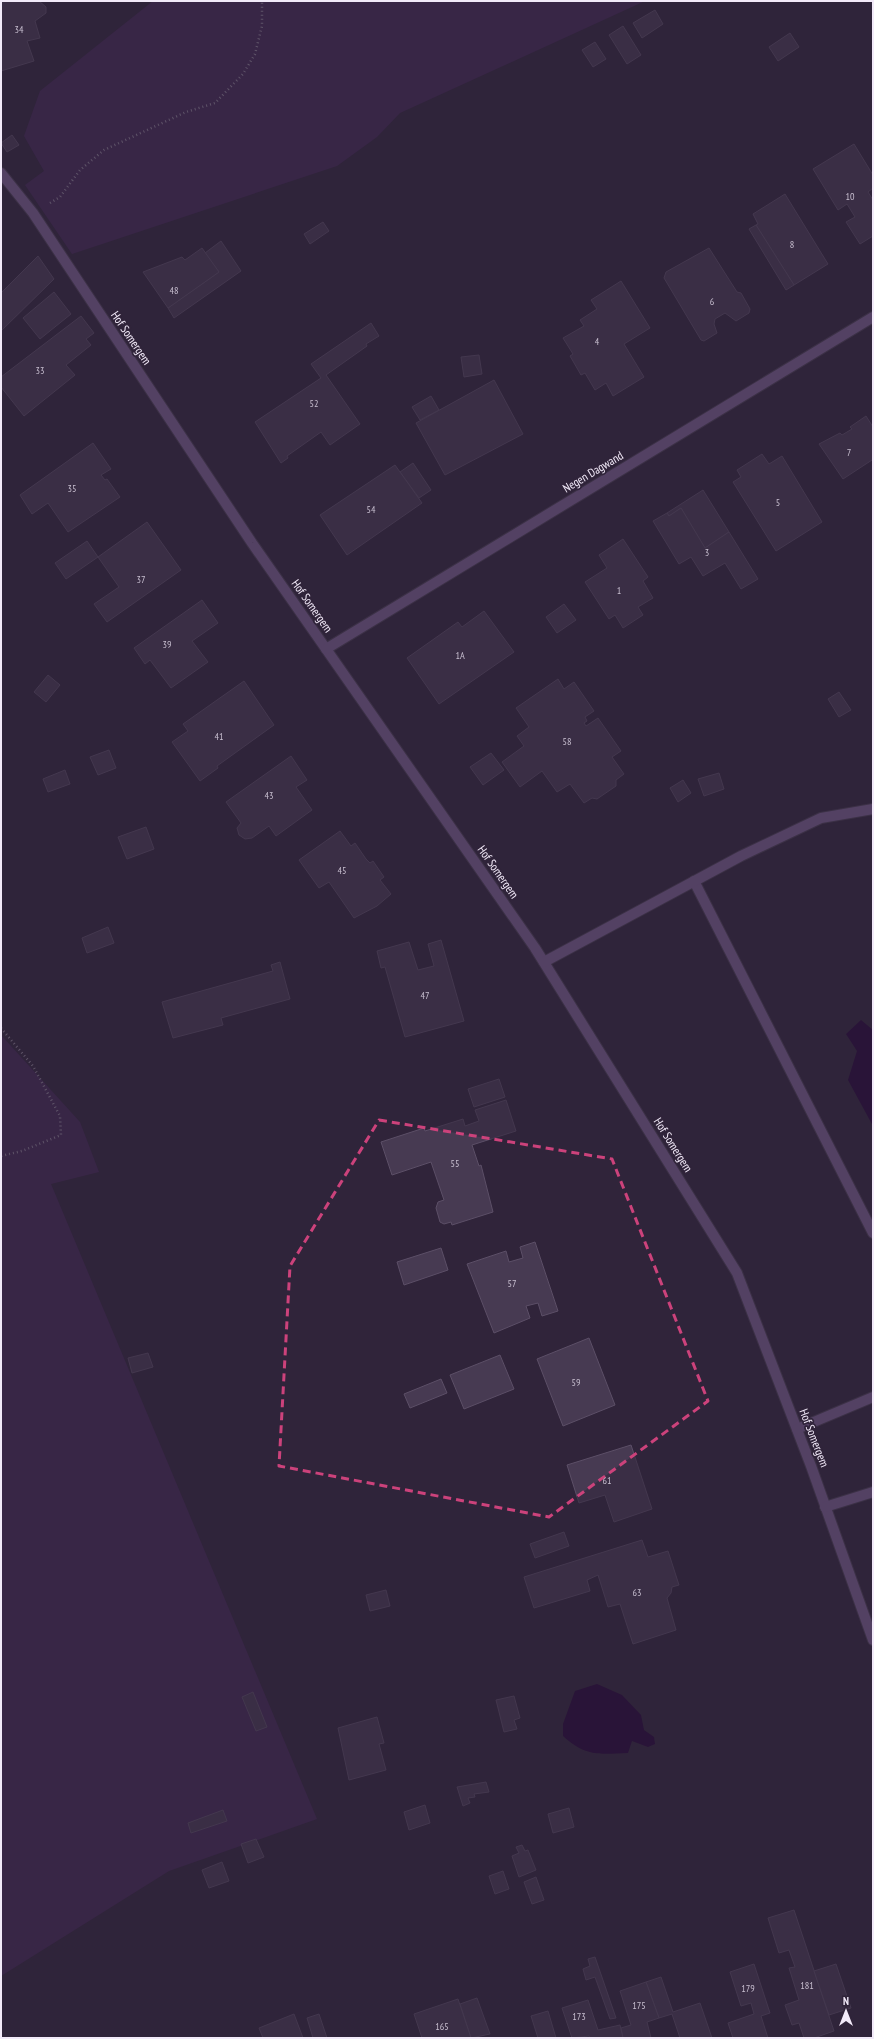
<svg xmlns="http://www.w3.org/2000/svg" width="874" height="2039" font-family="'PT Sans Narrow',sans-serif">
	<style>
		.green { fill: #432856 }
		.water { fill: #220136 }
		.building { fill: #473a52; stroke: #5c4f67 }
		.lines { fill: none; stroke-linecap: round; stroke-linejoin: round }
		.minor-casing { stroke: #4b4055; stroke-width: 12 }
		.path { stroke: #978d9f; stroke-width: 2.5; stroke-dasharray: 1 3; stroke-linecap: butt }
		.minor { stroke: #7f6496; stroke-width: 10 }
		.marked { fill: none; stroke: #cc427b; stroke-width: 3; stroke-dasharray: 8 5; stroke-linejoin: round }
		.labels { text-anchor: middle; stroke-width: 3.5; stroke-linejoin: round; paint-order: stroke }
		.number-label { font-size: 10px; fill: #c7becf }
		.street-label { font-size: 12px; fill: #f2eaf9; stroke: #30243a }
	</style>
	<rect width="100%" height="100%" fill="#30243a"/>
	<!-- green -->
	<g class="green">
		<polygon points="153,1 645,1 400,113 377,137 337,166 72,254 25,185 44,171 24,136 40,91"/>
		<polygon points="1,1035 80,1122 99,1172 51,1184 317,1819 169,1871 1,1976"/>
	</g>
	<!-- water -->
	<g class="water">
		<polygon points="861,1020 873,1030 873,1126 848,1080 857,1051 846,1034"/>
		<path d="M597,1684l25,11 19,20 3,15 10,7 1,7 -7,3 -16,-6 -4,12c-29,1 -42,4 -65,-17v-12l12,-33z"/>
	</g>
	<!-- building -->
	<g class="building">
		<polygon points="1,1 39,1 46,7 46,13 35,21 40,38 27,41 34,61 1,71"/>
		<polygon points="655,10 663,24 642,38 633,23"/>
		<polygon points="623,26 641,55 627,64 609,35"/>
		<polygon points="790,33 799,47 778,61 769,47"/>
		<polygon points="595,42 606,59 593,67 582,50"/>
		<polygon points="12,135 19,145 7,152 1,143"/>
		<polygon points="854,144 873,175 873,188 868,192 873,200 873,236 860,244 846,222 855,217 847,204 838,210 813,169"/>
		<polygon points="785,194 828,264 794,285 756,225 758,224 753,214"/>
		<polygon points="323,222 329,231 310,244 304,234"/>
		<polygon points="756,225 794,285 786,290 749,229"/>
		<polygon points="221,241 241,271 174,318 168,308 219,272 205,253"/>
		<polygon points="202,248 219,272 168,308 143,272 182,257 185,260"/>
		<polygon points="709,248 737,292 741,293 750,309 749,313 736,321 725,313 715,319 714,324 717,333 704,341 701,340 664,278 666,272"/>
		<polygon points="38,256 54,279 1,331 1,293"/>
		<polygon points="621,281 650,328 624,344 644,377 613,396 606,383 595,390 585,373 581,375 570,356 573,354 563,338 584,326 580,320 597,309 591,300"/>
		<polygon points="54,292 71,314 40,339 23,318"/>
		<polygon points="81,316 94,333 86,339 91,345 66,365 75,375 24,416 1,387 1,377"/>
		<polygon points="371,323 379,336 366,344 367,346 326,375 360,424 330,445 321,432 287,456 288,458 281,463 255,422 321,378 311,364"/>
		<polygon points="479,355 482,374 464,377 461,357"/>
		<polygon points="494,380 523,434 445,475 416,423"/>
		<polygon points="431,396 439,410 420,420 412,407"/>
		<polygon points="866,416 873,427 873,461 872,460 843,479 819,444 840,433 842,435 852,429 850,427"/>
		<polygon points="93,443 111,469 101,475 105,480 107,479 120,497 68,532 48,503 32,514 20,495"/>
		<polygon points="762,454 769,464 782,456 822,522 776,551 733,482 741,477 737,470"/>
		<polygon points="413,463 431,490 419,498 400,472"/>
		<polygon points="395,465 422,503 347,555 320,515"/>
		<polygon points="703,490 729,532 705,548 681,508 669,516 667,513"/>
		<polygon points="681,508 705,548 729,532 758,579 741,589 725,563 703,576 691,557 679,564 653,521 667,513 669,516"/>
		<polygon points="147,522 181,570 107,622 94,604 119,587 98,557"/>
		<polygon points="623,539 648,577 643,581 653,598 638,607 643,615 623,628 615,615 609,619 585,582 607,568 599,555"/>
		<polygon points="87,541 98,557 66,579 55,563"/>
		<polygon points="202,600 218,623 192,641 208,662 171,688 150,660 145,664 134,648"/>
		<polygon points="564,604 576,620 557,633 546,617"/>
		<polygon points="484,611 514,652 439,704 407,658 458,622 462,627"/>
		<polygon points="48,675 60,685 46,702 34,692"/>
		<polygon points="558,679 564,689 574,682 594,711 585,717 587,721 584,723 586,726 598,718 621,751 612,757 624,774 616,780 616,786 597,799 592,798 584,803 570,784 557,792 542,771 520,787 502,762 524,746 517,736 529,727 516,708"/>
		<polygon points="244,681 274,725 217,766 218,768 200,781 172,742 188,731 183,724"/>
		<polygon points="839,692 851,710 839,717 828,699"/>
		<polygon points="109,750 116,768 98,775 90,757"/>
		<polygon points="491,753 504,770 483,785 470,767"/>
		<polygon points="291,756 307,780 296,787 312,810 276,836 269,826 252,838 245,839 239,835 237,828 241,823 226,802"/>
		<polygon points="65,770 70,784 48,792 43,779"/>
		<polygon points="719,773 724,789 704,796 698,779"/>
		<polygon points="683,780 691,793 678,802 670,788"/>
		<polygon points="146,827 154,849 127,859 118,837"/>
		<polygon points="340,831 351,846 355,843 366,859 370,863 373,861 384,877 380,880 391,894 377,906 354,918 329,882 319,888 299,860"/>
		<polygon points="108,927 114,943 87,953 82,938"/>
		<polygon points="441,940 464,1021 405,1037 385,967 381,968 377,951 409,942 418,970 434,966 428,944"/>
		<polygon points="280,962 290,999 221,1018 223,1025 173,1038 162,1002 273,971 271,965"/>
		<polygon points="499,1079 505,1097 474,1107 468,1089"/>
		<polygon points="506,1100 516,1131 472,1145 479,1166 481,1165 493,1212 452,1225 451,1222 444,1224 440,1222 436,1208 438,1202 444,1200 431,1162 392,1175 381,1142 424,1128 425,1131 463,1119 465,1126 479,1121 475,1110"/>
		<polygon points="535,1242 558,1311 542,1316 538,1303 526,1306 530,1318 494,1333 467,1264 506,1251 509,1262 523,1258 520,1247"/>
		<polygon points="441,1248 448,1270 404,1285 397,1262"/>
		<polygon points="589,1338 615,1405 563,1426 537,1359"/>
		<polygon points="148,1353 153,1367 132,1373 128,1358"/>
		<polygon points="500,1355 514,1389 464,1409 450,1375"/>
		<polygon points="441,1379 447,1393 410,1408 404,1394"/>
		<polygon points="631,1445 652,1509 614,1522 605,1495 579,1503 567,1465"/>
		<polygon points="564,1532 569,1546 535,1558 530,1544"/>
		<polygon points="642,1540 648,1557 668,1551 679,1585 672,1587 671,1593 667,1598 676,1630 633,1644 620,1604 608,1607 598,1575 587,1580 590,1591 534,1608 524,1577"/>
		<polygon points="386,1590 390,1606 370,1611 366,1595"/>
		<polygon points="253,1692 267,1727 256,1731 242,1697"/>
		<polygon points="514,1696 520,1718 514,1720 517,1729 504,1732 496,1700"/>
		<polygon points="377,1717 384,1743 379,1744 386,1770 349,1780 338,1728"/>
		<polygon points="486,1782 489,1792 474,1794 475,1797 468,1798 470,1803 463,1806 457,1787"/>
		<polygon points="425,1805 430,1823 409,1830 404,1812"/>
		<polygon points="569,1808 574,1827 553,1833 548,1814"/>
		<polygon points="223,1810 227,1821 191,1833 188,1823"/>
		<polygon points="256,1839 264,1857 248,1863 241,1844"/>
		<polygon points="522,1845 525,1851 528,1850 536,1870 519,1877 512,1856 519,1853 516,1847"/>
		<polygon points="222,1862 229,1881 209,1888 202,1870"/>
		<polygon points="503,1871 509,1889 495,1894 489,1876"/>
		<polygon points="536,1877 544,1900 532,1904 524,1882"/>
		<polygon points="794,1910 834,2031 814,2038 804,2038 799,2023 792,2025 785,2005 799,2000 789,1968 795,1967 789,1950 779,1953 768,1918"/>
		<polygon points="595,1957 616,2018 610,2019 595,1977 586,1980 583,1969 590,1966 588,1959"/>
		<polygon points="754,1964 770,2013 761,2016 768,2038 733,2038 728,2023 754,2014 751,2003 741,2006 730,1972"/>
		<polygon points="836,1964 851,2008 829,2015 814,1971"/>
		<polygon points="661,1977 673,2012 700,2003 712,2038 680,2038 672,2014 659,2018 646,1982"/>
		<polygon points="646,1982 659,2018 647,2022 651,2038 623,2038 621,2028 631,2025 620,1991"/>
		<polygon points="477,1998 490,2034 471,2038 460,2004"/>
		<polygon points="458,1999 471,2038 422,2038 414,2014"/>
		<polygon points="588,2000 598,2030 620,2025 623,2038 590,2038 589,2036 572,2038 562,2008"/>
		<polygon points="548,2011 556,2038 538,2038 531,2016"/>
		<polygon points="294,2014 303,2038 263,2038 259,2028"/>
		<polygon points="319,2014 327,2038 313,2038 307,2018"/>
	</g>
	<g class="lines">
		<defs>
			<g id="minor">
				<polyline points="1,173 33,213 252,543 535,948 737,1273 811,1466 873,1640"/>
				<polyline points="326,649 873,317"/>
				<polyline points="694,881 873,1233"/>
				<polyline points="544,962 741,856 821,818 873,809"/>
				<polyline points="797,1429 873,1397"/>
				<polyline points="825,1507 873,1492"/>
			</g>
		</defs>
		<!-- minor casing -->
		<use href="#minor" class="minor-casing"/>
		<!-- path -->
		<g class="path">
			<polyline points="50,203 60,197 80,170 104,150 186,112 215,103 243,74 255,54 262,26 262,1"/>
			<polyline points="1,1028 33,1066 60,1116 61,1135 22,1151 1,1156"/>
		</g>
		<!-- minor -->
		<use href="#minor" class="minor"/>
	</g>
	<!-- marked area -->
	<path d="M0 0H874V2039H0ZM379,1120l233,39 96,242 -159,116 -270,-51 11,-200z" fill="#30243a" fill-opacity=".55" fill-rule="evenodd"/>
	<path class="marked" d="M379,1120l233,39 96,242 -159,116 -270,-51 11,-200z"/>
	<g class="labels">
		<!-- number labels -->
		<g class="number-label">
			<text x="19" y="33">34</text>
			<text x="850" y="200">10</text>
			<text x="792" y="248">8</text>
			<text x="174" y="294">48</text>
			<text x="712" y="305">6</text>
			<text x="597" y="345">4</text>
			<text x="40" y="374">33</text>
			<text x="314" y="407">52</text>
			<text x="849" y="456">7</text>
			<text x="72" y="492">35</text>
			<text x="778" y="506">5</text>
			<text x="371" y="513">54</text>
			<text x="707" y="556">3</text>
			<text x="141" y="583">37</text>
			<text x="619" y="594">1</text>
			<text x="167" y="648">39</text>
			<text x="460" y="659">1A</text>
			<text x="219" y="740">41</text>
			<text x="567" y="745">58</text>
			<text x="269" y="799">43</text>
			<text x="342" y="874">45</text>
			<text x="425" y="999">47</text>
			<text x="455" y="1167">55</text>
			<text x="512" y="1287">57</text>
			<text x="576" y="1386">59</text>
			<text x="607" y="1484">61</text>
			<text x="637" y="1596">63</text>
			<text x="807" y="1989">181</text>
			<text x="748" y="1992">179</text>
			<text x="639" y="2009">175</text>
			<text x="579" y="2020">173</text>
			<text x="442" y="2030">165</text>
		</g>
		<!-- street labels -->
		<g class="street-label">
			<text transform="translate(131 338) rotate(56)" y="4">Hof Somergem</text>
			<text transform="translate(593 472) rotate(-31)" y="4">Negen Dagwand</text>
			<text transform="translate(312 606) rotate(55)" y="4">Hof Somergem</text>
			<text transform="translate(498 872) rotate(55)" y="4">Hof Somergem</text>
			<text transform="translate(673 1145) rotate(58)" y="4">Hof Somergem</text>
			<text transform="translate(814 1438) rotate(69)" y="4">Hof Somergem</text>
		</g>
	</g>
	<!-- border -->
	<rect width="874" height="2039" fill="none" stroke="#f2eaf9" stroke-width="4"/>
	<!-- north arrow -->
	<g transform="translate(846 2011)" stroke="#30243a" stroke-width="3" paint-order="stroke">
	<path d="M0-3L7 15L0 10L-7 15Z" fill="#f2eaf9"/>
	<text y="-6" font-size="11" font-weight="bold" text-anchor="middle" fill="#f2eaf9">N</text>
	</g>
</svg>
